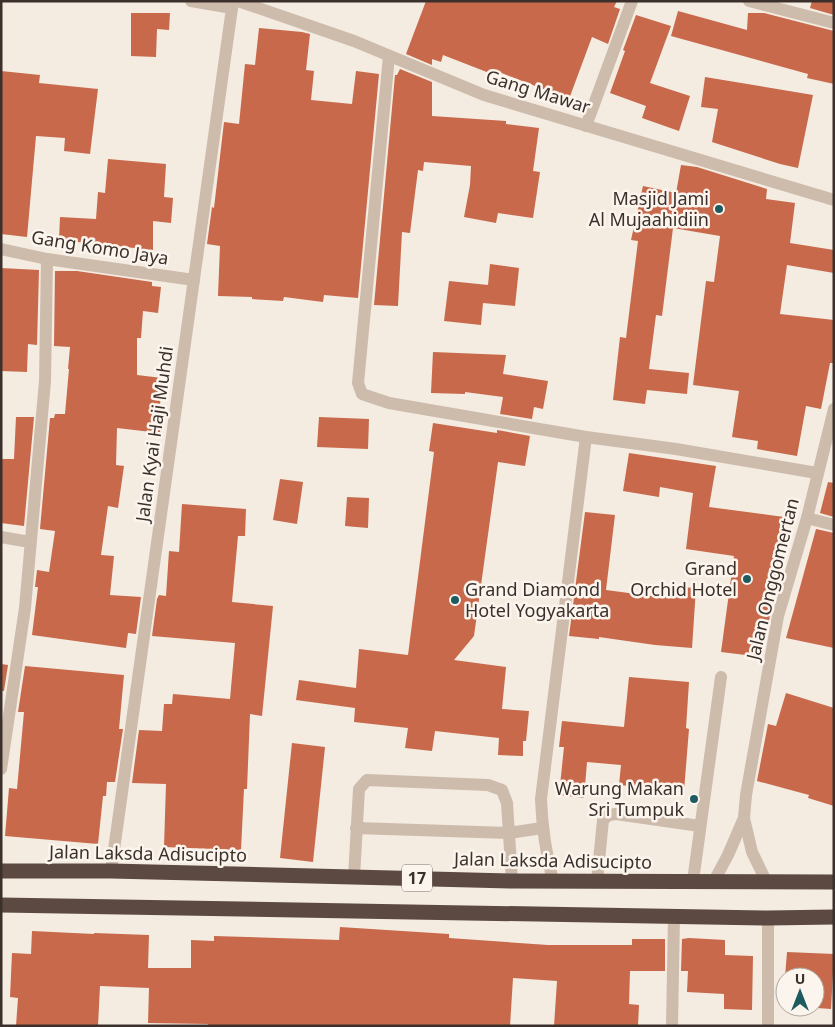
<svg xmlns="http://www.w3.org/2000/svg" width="835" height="1027" font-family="'Noto Sans',sans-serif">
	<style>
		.building { fill: #c8694b }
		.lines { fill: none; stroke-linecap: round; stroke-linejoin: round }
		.minor { stroke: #cdbbac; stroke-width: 12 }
		.highway { stroke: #5c4a42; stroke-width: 15 }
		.poi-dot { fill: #1f5a5e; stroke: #fbf5ee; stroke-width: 2 }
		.labels { text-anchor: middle; stroke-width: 5; stroke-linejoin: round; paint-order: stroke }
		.shield { fill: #fbf5ee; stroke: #756b66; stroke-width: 1 }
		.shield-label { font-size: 16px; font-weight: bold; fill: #3b302b }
		.street-label { font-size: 18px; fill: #3b302b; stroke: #fbf5ee }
		.poi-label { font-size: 18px; fill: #3b302b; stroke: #fbf5ee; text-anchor: end }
	</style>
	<rect width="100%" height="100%" fill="#f4ebe1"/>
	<!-- building -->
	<g class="building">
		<polygon points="426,1 617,1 614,7 620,9 608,44 592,37 569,99 499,72 497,76 443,55 441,62 432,59 432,65 406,54"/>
		<polygon points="812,1 834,1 834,15 810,8"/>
		<polygon points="678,11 747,30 748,13 764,13 834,31 834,84 807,78 808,74 671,36"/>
		<polygon points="131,13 170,13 169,30 157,29 156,57 131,56"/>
		<polygon points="636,15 671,26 650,83 690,96 679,131 642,118 646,106 610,93 625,51 623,50"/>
		<polygon points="259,28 302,32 310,34 306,70 314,71 311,100 352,104 356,71 379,74 358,298 324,295 323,302 284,297 283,301 252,299 252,297 218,296 220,246 207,244 212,207 214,208 224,122 239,124 245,64 255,65"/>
		<polygon points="400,69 432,82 432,116 506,121 506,124 539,128 533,171 540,172 533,218 498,213 496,223 464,217 470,185 471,166 424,162 423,171 418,170 410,233 402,232 398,306 374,305 395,75 397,75"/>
		<polygon points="1,71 40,75 39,83 98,89 90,154 64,151 65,138 36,136 27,237 1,234"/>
		<polygon points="705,77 813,95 798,168 780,164 712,142 718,109 701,107"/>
		<polygon points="108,159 166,164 164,197 173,198 171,223 153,221 153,250 59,240 60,217 96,219 98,192 105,193"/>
		<polygon points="681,165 697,167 767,189 766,199 795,203 790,243 834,250 834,273 787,265 780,314 834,320 834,363 830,363 821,409 806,406 797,456 757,449 758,441 732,437 739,391 693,385 706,281 714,282 720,236 673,228 662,316 656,315 649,369 689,373 687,394 647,390 645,404 613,400 620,337 626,338 638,241 631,240 643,186 676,193"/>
		<polygon points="490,264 519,268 515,306 483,303 481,325 444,321 449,281 488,285"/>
		<polygon points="1,268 39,270 37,345 28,344 27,372 1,371"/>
		<polygon points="55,271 77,271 152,282 152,286 161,287 158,313 143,311 141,338 137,338 137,375 162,378 160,405 162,406 160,433 117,428 116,465 124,466 118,508 108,506 101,555 114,556 110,595 141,597 136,634 128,633 126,648 32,635 38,587 35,587 37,570 49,572 55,531 40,529 50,418 54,418 55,414 65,414 69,369 68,369 70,347 54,346"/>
		<polygon points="433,352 506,355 503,374 548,381 543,409 534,407 532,419 500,414 503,397 465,392 465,394 431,393"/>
		<polygon points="16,417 34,417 24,526 1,523 1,459 14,459"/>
		<polygon points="319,417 369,419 368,449 317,447"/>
		<polygon points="433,423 497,433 497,430 530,436 525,466 498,462 474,636 454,660 506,667 502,709 529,711 526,741 523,741 523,756 498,755 499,738 435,731 432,751 405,748 408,728 354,722 355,708 296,700 299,680 356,688 359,649 408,655 434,452 429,451"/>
		<polygon points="629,453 716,466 709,507 784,517 771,610 762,657 721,652 734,556 686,549 693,493 660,487 659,497 623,491"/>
		<polygon points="280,479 303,482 297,524 273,520"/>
		<polygon points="828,482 834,483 834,517 820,513"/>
		<polygon points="347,497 369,498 368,528 345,526"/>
		<polygon points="182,504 246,509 245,536 238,536 232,602 273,606 262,716 250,714 247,789 244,789 241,850 164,847 166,784 132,783 139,730 162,731 164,704 172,704 173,694 230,699 235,643 152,636 157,599 159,595 166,596 169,551 179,552"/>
		<polygon points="585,512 615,515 606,590 659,597 660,586 696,588 692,648 655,645 599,637 599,639 569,636"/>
		<polygon points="816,529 834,533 834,648 786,638"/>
		<polygon points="1,664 8,665 4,691 1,691"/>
		<polygon points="25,666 124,675 119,729 123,729 115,782 107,782 106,796 103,796 98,844 5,836 9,788 17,789 24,712 18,712"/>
		<polygon points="629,677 689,682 686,728 689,729 684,791 619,785 621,765 587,762 584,798 559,795 564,747 559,747 562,721 624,727"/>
		<polygon points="786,693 834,708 834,806 808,798 809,795 757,781 768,724 776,726"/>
		<polygon points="292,743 325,747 313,862 280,858"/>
		<polygon points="340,927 449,934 449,938 548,945 632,945 632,939 665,939 665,971 630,971 629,1004 639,1005 638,1026 554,1026 557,981 513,978 510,1026 208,1026 208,1024 148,1023 149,988 100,986 98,1026 16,1026 18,998 10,997 12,953 31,954 32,931 94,934 94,933 149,935 148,968 191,968 191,940 214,941 214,936 339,940"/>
		<polygon points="689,938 725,940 725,955 753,956 752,1010 724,1009 724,994 687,992 688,971 681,971 682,939"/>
		<polygon points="787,952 834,954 831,1009 803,1007 815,1007 815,977 785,977"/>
	</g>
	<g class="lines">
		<!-- minor -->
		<g class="minor">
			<polyline points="191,1 232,8"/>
			<polyline points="238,1 354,41 484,95 834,200"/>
			<polyline points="749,1 834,23"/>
			<polyline points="389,56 358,383 362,394 389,403 586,437 676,449 817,473"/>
			<polyline points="586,126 632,1"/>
			<polyline points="1,249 47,259 194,280"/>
			<polyline points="807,518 834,525"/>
			<polyline points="1,537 30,542"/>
			<polyline points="1,769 25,608 45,381 47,259"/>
			<polyline points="744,818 752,852 766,881"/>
			<polyline points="356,828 509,833 542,828"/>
			<polyline points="111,871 233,1"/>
			<polyline points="354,877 359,789 367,780 488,785 502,790 507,803 512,881"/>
			<path d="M553,881c-7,-27 -11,-54 -12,-82l45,-362"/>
			<polyline points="597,881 603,820 609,815 616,814 700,826"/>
			<polyline points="693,881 721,677"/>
			<polyline points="714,881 728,855 744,818 746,795 778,616 807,518 834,409"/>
			<polyline points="672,1026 674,916"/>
			<polyline points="768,1026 768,918"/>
		</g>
		<!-- highway -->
		<g class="highway">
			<polyline points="1,871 111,871 512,881 834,882"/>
			<polyline points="1,905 768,918 834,917"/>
		</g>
	</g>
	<!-- markers -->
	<g class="poi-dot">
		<circle cx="719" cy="209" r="5"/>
		<circle cx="747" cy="579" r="5"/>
		<circle cx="455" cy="600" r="5"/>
		<circle cx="694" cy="799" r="5"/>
	</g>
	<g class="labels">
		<!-- shield labels -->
		<rect class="shield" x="402" y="864.5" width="30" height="27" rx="4"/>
		<g class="shield-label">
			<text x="417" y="884">17</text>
		</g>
		<!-- street labels -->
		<g class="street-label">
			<text transform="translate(538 92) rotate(17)" y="6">Gang Mawar</text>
			<text transform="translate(100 248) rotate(9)" y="6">Gang Komo Jaya</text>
			<text transform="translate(155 434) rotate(-82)" y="6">Jalan Kyai Haji Muhdi</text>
			<text transform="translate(773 579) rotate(-76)" y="6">Jalan Onggomertan</text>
			<text transform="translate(148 854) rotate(1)" y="6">Jalan Laksda Adisucipto</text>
			<text transform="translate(553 861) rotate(1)" y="6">Jalan Laksda Adisucipto</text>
		</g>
		<!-- poi labels -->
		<g class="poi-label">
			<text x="709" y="205">Masjid Jami<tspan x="709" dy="21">Al Mujaahidiin</tspan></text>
			<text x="737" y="575">Grand<tspan x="737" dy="21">Orchid Hotel</tspan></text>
			<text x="465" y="596" text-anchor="start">Grand Diamond<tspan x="465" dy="21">Hotel Yogyakarta</tspan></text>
			<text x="684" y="795">Warung Makan<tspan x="684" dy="21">Sri Tumpuk</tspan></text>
		</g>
	</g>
	<!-- border -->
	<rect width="835" height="1027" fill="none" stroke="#3b302b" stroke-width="5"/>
	<!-- north arrow -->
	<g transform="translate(800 992)"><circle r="24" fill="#fbf5ee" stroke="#aea6a0"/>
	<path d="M0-4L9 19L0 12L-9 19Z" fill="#1f5a5e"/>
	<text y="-8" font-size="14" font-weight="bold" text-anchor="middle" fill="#3b302b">U</text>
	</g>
</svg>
